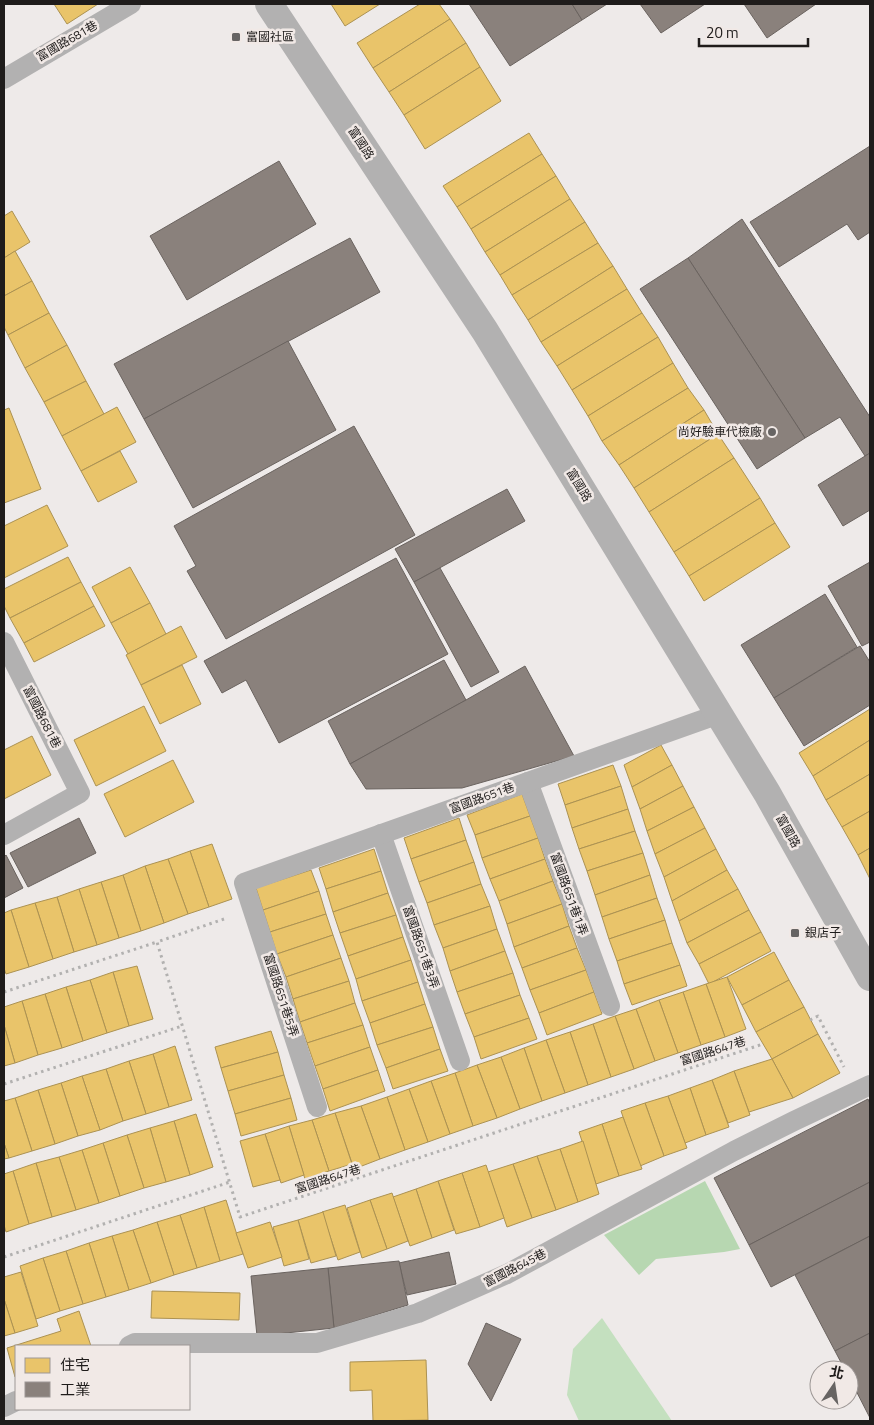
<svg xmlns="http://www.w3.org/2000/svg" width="874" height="1425" font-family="'Titillium Web','Noto Sans TC',sans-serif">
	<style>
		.green { fill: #c4e0bf }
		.forest { fill: #b7d7b1 }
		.homes { fill: #e9c46a; stroke: #ac9252 }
		.industry { fill: #8a817c; stroke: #6a635f }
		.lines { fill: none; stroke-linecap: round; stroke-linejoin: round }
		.path { stroke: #b2b1b0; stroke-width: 3; stroke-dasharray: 2.5 4; stroke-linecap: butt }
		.service { stroke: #b2b1b1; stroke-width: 20 }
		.tertiary { stroke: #b2b1b1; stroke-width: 28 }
		.poi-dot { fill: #676463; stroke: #f1e9e6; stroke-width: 2 }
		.labels { text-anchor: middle; stroke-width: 5; stroke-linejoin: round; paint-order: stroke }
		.poi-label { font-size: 12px; fill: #1f1c1b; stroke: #f1e9e6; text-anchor: start }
		.street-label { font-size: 12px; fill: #1f1c1b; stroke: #f1e9e6 }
	</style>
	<rect width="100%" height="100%" fill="#eeeae9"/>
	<!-- green -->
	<polygon class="green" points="602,1318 672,1421 579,1421 567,1395 573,1349"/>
	<!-- forest -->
	<polygon class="forest" points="705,1181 740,1249 724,1252 656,1259 639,1275 604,1235"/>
	<!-- homes -->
	<g class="homes">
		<polygon points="54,4 98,4 67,24"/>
		<polygon points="331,4 380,4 345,26"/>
		<polygon points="420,4 439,4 450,19 373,68 357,43"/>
		<polygon points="450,19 466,43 389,92 373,68"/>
		<polygon points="466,43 480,67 404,115 389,92"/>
		<polygon points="480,67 501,101 425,149 404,115"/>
		<polygon points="529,133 542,154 457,207 443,186"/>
		<polygon points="542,154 556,176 471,229 457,207"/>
		<polygon points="556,176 570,199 485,252 471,229"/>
		<polygon points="570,199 585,222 500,275 485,252"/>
		<polygon points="12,211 30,242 4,258 4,216"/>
		<polygon points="585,222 598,243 512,295 500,275"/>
		<polygon points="598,243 613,266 528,320 512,295"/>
		<polygon points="15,251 32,281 4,296 4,258"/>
		<polygon points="613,266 627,289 541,342 528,320"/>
		<polygon points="32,281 49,313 8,335 4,327 4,296"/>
		<polygon points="627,289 642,313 557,366 541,342"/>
		<polygon points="49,313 67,345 25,368 8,335"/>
		<polygon points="642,313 658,337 572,390 557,366"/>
		<polygon points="658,337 673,363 588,416 572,390"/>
		<polygon points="67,345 86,381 44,402 25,368"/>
		<polygon points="673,363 688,388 602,441 588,416"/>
		<polygon points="86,381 104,414 62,436 44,402"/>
		<polygon points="688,388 704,410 619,465 602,441"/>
		<polygon points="117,407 136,442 81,471 62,436"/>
		<polygon points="9,408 41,489 4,503 4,410"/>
		<polygon points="704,410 718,434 634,488 619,465"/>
		<polygon points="718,434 734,458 649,512 634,488"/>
		<polygon points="120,451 137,482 98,502 81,471"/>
		<polygon points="734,458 760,498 674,552 649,512"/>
		<polygon points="760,498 775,523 689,576 674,552"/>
		<polygon points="47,505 68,546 4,578 4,526"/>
		<polygon points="775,523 790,547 704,601 689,576"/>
		<polygon points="68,557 81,582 10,618 4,606 4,589"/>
		<polygon points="130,567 150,603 111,623 92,587"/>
		<polygon points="81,582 94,606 24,643 10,618"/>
		<polygon points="150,603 166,634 128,654 111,623"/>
		<polygon points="94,606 105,626 34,662 24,643"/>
		<polygon points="181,626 197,657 141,685 126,655"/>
		<polygon points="182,665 201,704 160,724 141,685"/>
		<polygon points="144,706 166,751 96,786 74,740"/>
		<polygon points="870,709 870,740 813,776 799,753"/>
		<polygon points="32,736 51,775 4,799 4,750"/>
		<polygon points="870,740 870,774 826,800 813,776"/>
		<polygon points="661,745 672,765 632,787 624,765"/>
		<polygon points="173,760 194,802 125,837 104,794"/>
		<polygon points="613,765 621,786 565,805 558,784"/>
		<polygon points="672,765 683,786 640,809 632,787"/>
		<polygon points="870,774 870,811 842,827 826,800"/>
		<polygon points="621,786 628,809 572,828 565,805"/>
		<polygon points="683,786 694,807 647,831 640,809"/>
		<polygon points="522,794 530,816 475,835 467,815"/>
		<polygon points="694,807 705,828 655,854 647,831"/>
		<polygon points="628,809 635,831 579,849 572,828"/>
		<polygon points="870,811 870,848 858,855 842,827"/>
		<polygon points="530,816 538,838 482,858 475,835"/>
		<polygon points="459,818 466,840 411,859 404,838"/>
		<polygon points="705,828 716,849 664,877 655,854"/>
		<polygon points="635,831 643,853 587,871 579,849"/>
		<polygon points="538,838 545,859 490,879 482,858"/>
		<polygon points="466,840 474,862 419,882 411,859"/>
		<polygon points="212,844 232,899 209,907 190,851"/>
		<polygon points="870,848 870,879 858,855"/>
		<polygon points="374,849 381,871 326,889 319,868"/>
		<polygon points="716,849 727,870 672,901 664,877"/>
		<polygon points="190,851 209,907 188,914 168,859"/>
		<polygon points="643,853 650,875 595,895 587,871"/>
		<polygon points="168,859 188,914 164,923 145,866"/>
		<polygon points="545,859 553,881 499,901 490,879"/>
		<polygon points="474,862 481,884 427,903 419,882"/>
		<polygon points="145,866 164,923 141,931 123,875"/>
		<polygon points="311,870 319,891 263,910 256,888"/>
		<polygon points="727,870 738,889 679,921 672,901"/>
		<polygon points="381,871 388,893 333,912 326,889"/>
		<polygon points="123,875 141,931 119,938 101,882"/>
		<polygon points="650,875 657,898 602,917 595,895"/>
		<polygon points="553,881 562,904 507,924 499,901"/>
		<polygon points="101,882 119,938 97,945 79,889"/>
		<polygon points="481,884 490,906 434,925 427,903"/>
		<polygon points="79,889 97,945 74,952 57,897"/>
		<polygon points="738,889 749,910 687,943 679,921"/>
		<polygon points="319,891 326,914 270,932 263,910"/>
		<polygon points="388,893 396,915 340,933 333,912"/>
		<polygon points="57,897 74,952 53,959 35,903"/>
		<polygon points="657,898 665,920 609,939 602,917"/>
		<polygon points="35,903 53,959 29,967 11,910"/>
		<polygon points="562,904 569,926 514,947 507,924"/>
		<polygon points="490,906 497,929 443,948 434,925"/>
		<polygon points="11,910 29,967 6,974 4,968 4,913"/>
		<polygon points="749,910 761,932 699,964 687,943"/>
		<polygon points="326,914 333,935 277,954 270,932"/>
		<polygon points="396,915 403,937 348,956 340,933"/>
		<polygon points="665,920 672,943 617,961 609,939"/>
		<polygon points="569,926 577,948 522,968 514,947"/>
		<polygon points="497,929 505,951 450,971 443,948"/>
		<polygon points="761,932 771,951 709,984 699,964"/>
		<polygon points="333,935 341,958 286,977 277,954"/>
		<polygon points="403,937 411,960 356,979 348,956"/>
		<polygon points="672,943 680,965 624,984 617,961"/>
		<polygon points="577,948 586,970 530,990 522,968"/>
		<polygon points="505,951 513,973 457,992 450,971"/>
		<polygon points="774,952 789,980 742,1005 727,977"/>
		<polygon points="341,958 349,981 293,999 286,977"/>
		<polygon points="411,960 418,982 362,1001 356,979"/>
		<polygon points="680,965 687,986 632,1005 624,984"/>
		<polygon points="137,966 153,1019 129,1026 113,972"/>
		<polygon points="586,970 594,992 539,1013 530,990"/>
		<polygon points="113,972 129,1026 107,1033 90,980"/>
		<polygon points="513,973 520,995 465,1014 457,992"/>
		<polygon points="727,977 746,1029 725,1037 706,984"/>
		<polygon points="90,980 107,1033 83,1041 66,987"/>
		<polygon points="789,980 804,1007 756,1032 742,1005"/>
		<polygon points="349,981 355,1003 300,1022 293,999"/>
		<polygon points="418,982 425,1004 370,1023 362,1001"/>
		<polygon points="706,984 725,1037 701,1045 683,992"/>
		<polygon points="66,987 83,1041 62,1048 45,994"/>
		<polygon points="594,992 602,1014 547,1035 539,1013"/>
		<polygon points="683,992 701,1045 678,1053 659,1000"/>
		<polygon points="45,994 62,1048 38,1055 22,1001"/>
		<polygon points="520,995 529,1018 474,1037 465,1014"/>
		<polygon points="659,1000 678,1053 655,1061 636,1009"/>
		<polygon points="22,1001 38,1055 15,1063 4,1025 4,1007"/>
		<polygon points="355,1003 363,1025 307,1043 300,1022"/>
		<polygon points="425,1004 433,1027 377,1045 370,1023"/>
		<polygon points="804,1007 818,1034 772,1059 756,1032"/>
		<polygon points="636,1009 655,1061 634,1069 615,1016"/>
		<polygon points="615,1016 634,1069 611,1077 593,1024"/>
		<polygon points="529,1018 537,1039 481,1059 474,1037"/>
		<polygon points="593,1024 611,1077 588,1085 570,1032"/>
		<polygon points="4,1025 15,1063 4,1066"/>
		<polygon points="363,1025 370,1047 315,1066 307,1043"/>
		<polygon points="433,1027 440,1049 386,1068 377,1045"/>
		<polygon points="271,1031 278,1052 221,1068 215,1047"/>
		<polygon points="570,1032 588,1085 565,1093 546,1040"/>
		<polygon points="818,1034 840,1073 793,1098 772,1059"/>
		<polygon points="546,1040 565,1093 542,1101 524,1048"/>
		<polygon points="175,1046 192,1100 169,1107 153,1054"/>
		<polygon points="370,1047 378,1070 323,1089 315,1066"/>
		<polygon points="524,1048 542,1101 520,1109 501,1057"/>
		<polygon points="440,1049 448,1071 393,1089 386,1068"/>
		<polygon points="278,1052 284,1075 228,1091 221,1068"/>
		<polygon points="153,1054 169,1107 146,1114 129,1061"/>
		<polygon points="501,1057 520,1109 497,1118 477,1065"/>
		<polygon points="772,1059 793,1098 749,1112 734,1071"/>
		<polygon points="129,1061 146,1114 123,1121 106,1069"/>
		<polygon points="477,1065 497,1118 473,1126 455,1073"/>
		<polygon points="106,1069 123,1121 100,1130 82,1076"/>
		<polygon points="378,1070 385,1091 330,1111 323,1089"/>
		<polygon points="734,1071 750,1115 728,1123 712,1080"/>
		<polygon points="455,1073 473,1126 450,1134 431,1081"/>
		<polygon points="284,1075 291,1098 235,1114 228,1091"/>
		<polygon points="82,1076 100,1130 78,1136 61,1083"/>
		<polygon points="712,1080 729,1127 706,1135 690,1088"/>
		<polygon points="431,1081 450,1134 428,1142 409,1089"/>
		<polygon points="61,1083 78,1136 55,1144 38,1090"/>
		<polygon points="690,1088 706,1135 685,1143 668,1096"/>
		<polygon points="409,1089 428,1142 405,1150 387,1097"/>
		<polygon points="38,1090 55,1144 32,1151 15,1098"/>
		<polygon points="668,1096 687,1148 664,1156 645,1103"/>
		<polygon points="387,1097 405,1150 380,1159 361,1106"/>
		<polygon points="15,1098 32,1151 9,1158 4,1143 4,1101"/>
		<polygon points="291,1098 297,1120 241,1136 235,1114"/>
		<polygon points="645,1103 664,1156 640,1166 621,1111"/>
		<polygon points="361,1106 380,1159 354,1169 335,1113"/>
		<polygon points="335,1113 352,1164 329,1171 312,1120"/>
		<polygon points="196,1114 213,1167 190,1175 174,1121"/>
		<polygon points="623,1117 642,1169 619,1176 602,1124"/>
		<polygon points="312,1120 329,1171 305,1179 289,1126"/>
		<polygon points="174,1121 190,1175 166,1182 150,1128"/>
		<polygon points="602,1124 619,1176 596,1184 579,1132"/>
		<polygon points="289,1126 304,1175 281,1183 265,1134"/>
		<polygon points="150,1128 166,1182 144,1188 127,1135"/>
		<polygon points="265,1134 280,1180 253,1187 240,1141"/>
		<polygon points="127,1135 144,1188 120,1196 103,1143"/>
		<polygon points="583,1141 599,1194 578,1202 560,1149"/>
		<polygon points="4,1143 9,1158 4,1159"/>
		<polygon points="103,1143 120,1196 99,1203 82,1150"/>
		<polygon points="560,1149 578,1202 556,1210 537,1156"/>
		<polygon points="82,1150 99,1203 76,1210 59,1157"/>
		<polygon points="537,1156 556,1210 532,1218 513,1164"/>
		<polygon points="59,1157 76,1210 52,1217 36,1163"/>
		<polygon points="36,1163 52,1217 29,1224 13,1171"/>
		<polygon points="513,1164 532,1218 507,1227 488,1172"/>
		<polygon points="486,1165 504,1218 480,1227 462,1173"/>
		<polygon points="13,1171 29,1224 6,1232 4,1225 4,1174"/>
		<polygon points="462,1173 480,1227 456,1234 438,1181"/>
		<polygon points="438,1181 454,1230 432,1238 416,1189"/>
		<polygon points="416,1189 432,1238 410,1246 393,1197"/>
		<polygon points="392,1193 408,1241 387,1249 370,1200"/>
		<polygon points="226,1200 243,1254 220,1261 204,1207"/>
		<polygon points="370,1200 387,1249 362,1258 347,1208"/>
		<polygon points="345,1205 360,1252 338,1260 322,1212"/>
		<polygon points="204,1207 220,1261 197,1268 180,1215"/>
		<polygon points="323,1212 336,1256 311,1263 298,1220"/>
		<polygon points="180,1215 197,1268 174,1275 157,1222"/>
		<polygon points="298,1220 309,1259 284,1266 273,1227"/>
		<polygon points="157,1222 174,1275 151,1283 133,1230"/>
		<polygon points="270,1222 282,1257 248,1268 236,1233"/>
		<polygon points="133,1230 151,1283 129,1290 112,1236"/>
		<polygon points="112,1236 129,1290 106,1297 89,1243"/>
		<polygon points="89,1243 106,1297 83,1304 66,1251"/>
		<polygon points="66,1251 83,1304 60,1311 43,1258"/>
		<polygon points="43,1258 60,1311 36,1319 20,1266"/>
		<polygon points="21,1272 38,1326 15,1333 4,1299 4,1277"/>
		<polygon points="152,1291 240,1293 239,1320 151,1318"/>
		<polygon points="4,1299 15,1333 4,1336"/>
		<polygon points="79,1311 91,1346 16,1346 16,1377 15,1377 7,1348 61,1331 57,1319"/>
		<polygon points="426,1360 428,1420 373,1421 372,1390 350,1391 350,1362"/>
	</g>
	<!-- industry -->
	<g class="industry">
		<polygon points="469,4 572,4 582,20 510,66"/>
		<polygon points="572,4 607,4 582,20"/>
		<polygon points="640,4 705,4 661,33"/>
		<polygon points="744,4 816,4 767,38"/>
		<polygon points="870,146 870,232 858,240 847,224 779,267 750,222"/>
		<polygon points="279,161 316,224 187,300 150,236"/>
		<polygon points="742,219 870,417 870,453 865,456 840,417 805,438 688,258"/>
		<polygon points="350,238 380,292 144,419 114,364"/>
		<polygon points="688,258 805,438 757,469 640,289"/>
		<polygon points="288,341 336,430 193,508 144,419"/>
		<polygon points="354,426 415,535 226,639 187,571 196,566 174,526"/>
		<polygon points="870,453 870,510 843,526 818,485"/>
		<polygon points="507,489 525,521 414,582 395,549"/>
		<polygon points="396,558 448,654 279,743 246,680 222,693 204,661"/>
		<polygon points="870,562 870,642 862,646 828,586"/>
		<polygon points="440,568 499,672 471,687 414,582"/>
		<polygon points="825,594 857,647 774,698 741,645"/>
		<polygon points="860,646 870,662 870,705 804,746 774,698"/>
		<polygon points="444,660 466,700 350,764 328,721"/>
		<polygon points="525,666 574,756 462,788 366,789 350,764 466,700"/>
		<polygon points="79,818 96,853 28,887 10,853"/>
		<polygon points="6,855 23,888 4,898 4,857"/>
		<polygon points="868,1099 870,1104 870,1182 749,1245 714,1178"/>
		<polygon points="870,1182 870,1236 771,1287 749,1245"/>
		<polygon points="870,1236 870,1333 835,1351 795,1275"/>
		<polygon points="449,1252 456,1284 407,1295 399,1263"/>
		<polygon points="399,1261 408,1305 334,1328 328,1268"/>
		<polygon points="328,1268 334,1328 257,1336 251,1276"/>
		<polygon points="486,1323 521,1339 491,1401 468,1364"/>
		<polygon points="870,1333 870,1418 849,1377 849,1370 845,1370 835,1351"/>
	</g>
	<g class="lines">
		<!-- path -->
		<g class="path">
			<polyline points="224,919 157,942 240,1217 763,1044"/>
			<polyline points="4,992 157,942"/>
			<polyline points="810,1020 818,1016 844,1067"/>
			<polyline points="4,1084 182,1026"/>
			<polyline points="4,1257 230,1182"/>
		</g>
		<!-- service -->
		<g class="service">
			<polyline points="4,79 131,4"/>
			<polyline points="4,642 80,793 4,835"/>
			<polyline points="528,782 610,1006"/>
			<polyline points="381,834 460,1061"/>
			<polyline points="317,1107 244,883 719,714"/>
			<polyline points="129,1346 135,1343 317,1343 418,1313 507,1274 734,1151 794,1121 870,1085"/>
			<polyline points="4,1407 16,1401"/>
		</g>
		<!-- tertiary -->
		<polyline class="tertiary" points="269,4 485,331 767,793 870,977"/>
	</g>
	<!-- markers -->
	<g class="poi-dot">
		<rect x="231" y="32" width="10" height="10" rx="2.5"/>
		<circle cx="772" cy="432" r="5"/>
		<rect x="790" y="928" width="10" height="10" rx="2.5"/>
	</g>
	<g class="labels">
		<!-- poi labels -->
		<g class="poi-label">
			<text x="246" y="41">富國社區</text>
			<text x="762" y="436" text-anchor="end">尚好驗車代檢廠</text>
			<text x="805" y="937">銀店子</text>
		</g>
		<!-- street labels -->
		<g class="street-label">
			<text transform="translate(67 41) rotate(-30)" y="4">富國路681巷</text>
			<text transform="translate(361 143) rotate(57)" y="4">富國路</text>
			<text transform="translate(579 485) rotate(59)" y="4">富國路</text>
			<text transform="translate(42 717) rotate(63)" y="4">富國路681巷</text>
			<text transform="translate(482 798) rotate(-20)" y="4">富國路651巷</text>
			<text transform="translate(788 831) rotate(61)" y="4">富國路</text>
			<text transform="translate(569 894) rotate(70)" y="4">富國路651巷1弄</text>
			<text transform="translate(421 947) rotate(71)" y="4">富國路651巷3弄</text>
			<text transform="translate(281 995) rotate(72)" y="4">富國路651巷5弄</text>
			<text transform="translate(713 1051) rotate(-18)" y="4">富國路647巷</text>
			<text transform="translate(328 1179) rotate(-18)" y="4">富國路647巷</text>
			<text transform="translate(515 1268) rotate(-27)" y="4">富國路645巷</text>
		</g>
	</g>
	<!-- border -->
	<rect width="874" height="1425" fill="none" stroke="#1f1c1b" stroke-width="10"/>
	<!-- legend -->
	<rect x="15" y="1345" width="175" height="65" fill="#f1e9e6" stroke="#9d9795"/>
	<rect x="25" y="1358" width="25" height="15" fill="#e9c46a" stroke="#9d9795"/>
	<text x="60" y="1370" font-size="15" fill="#1f1c1b">住宅</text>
	<rect x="25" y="1382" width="25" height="15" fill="#8a817c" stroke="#9d9795"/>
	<text x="60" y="1395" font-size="15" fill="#1f1c1b">工業</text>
	<!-- north arrow -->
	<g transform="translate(834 1385) rotate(13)"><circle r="24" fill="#f1e9e6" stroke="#9d9795"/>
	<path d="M0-4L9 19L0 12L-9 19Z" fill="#676463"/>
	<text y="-8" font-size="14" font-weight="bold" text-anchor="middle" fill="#1f1c1b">北</text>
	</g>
	<!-- scale -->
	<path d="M699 38v8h109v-8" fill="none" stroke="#1f1c1b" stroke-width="2.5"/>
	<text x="706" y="38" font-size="15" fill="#1f1c1b" stroke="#f1e9e6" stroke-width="4" paint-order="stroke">20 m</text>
</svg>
